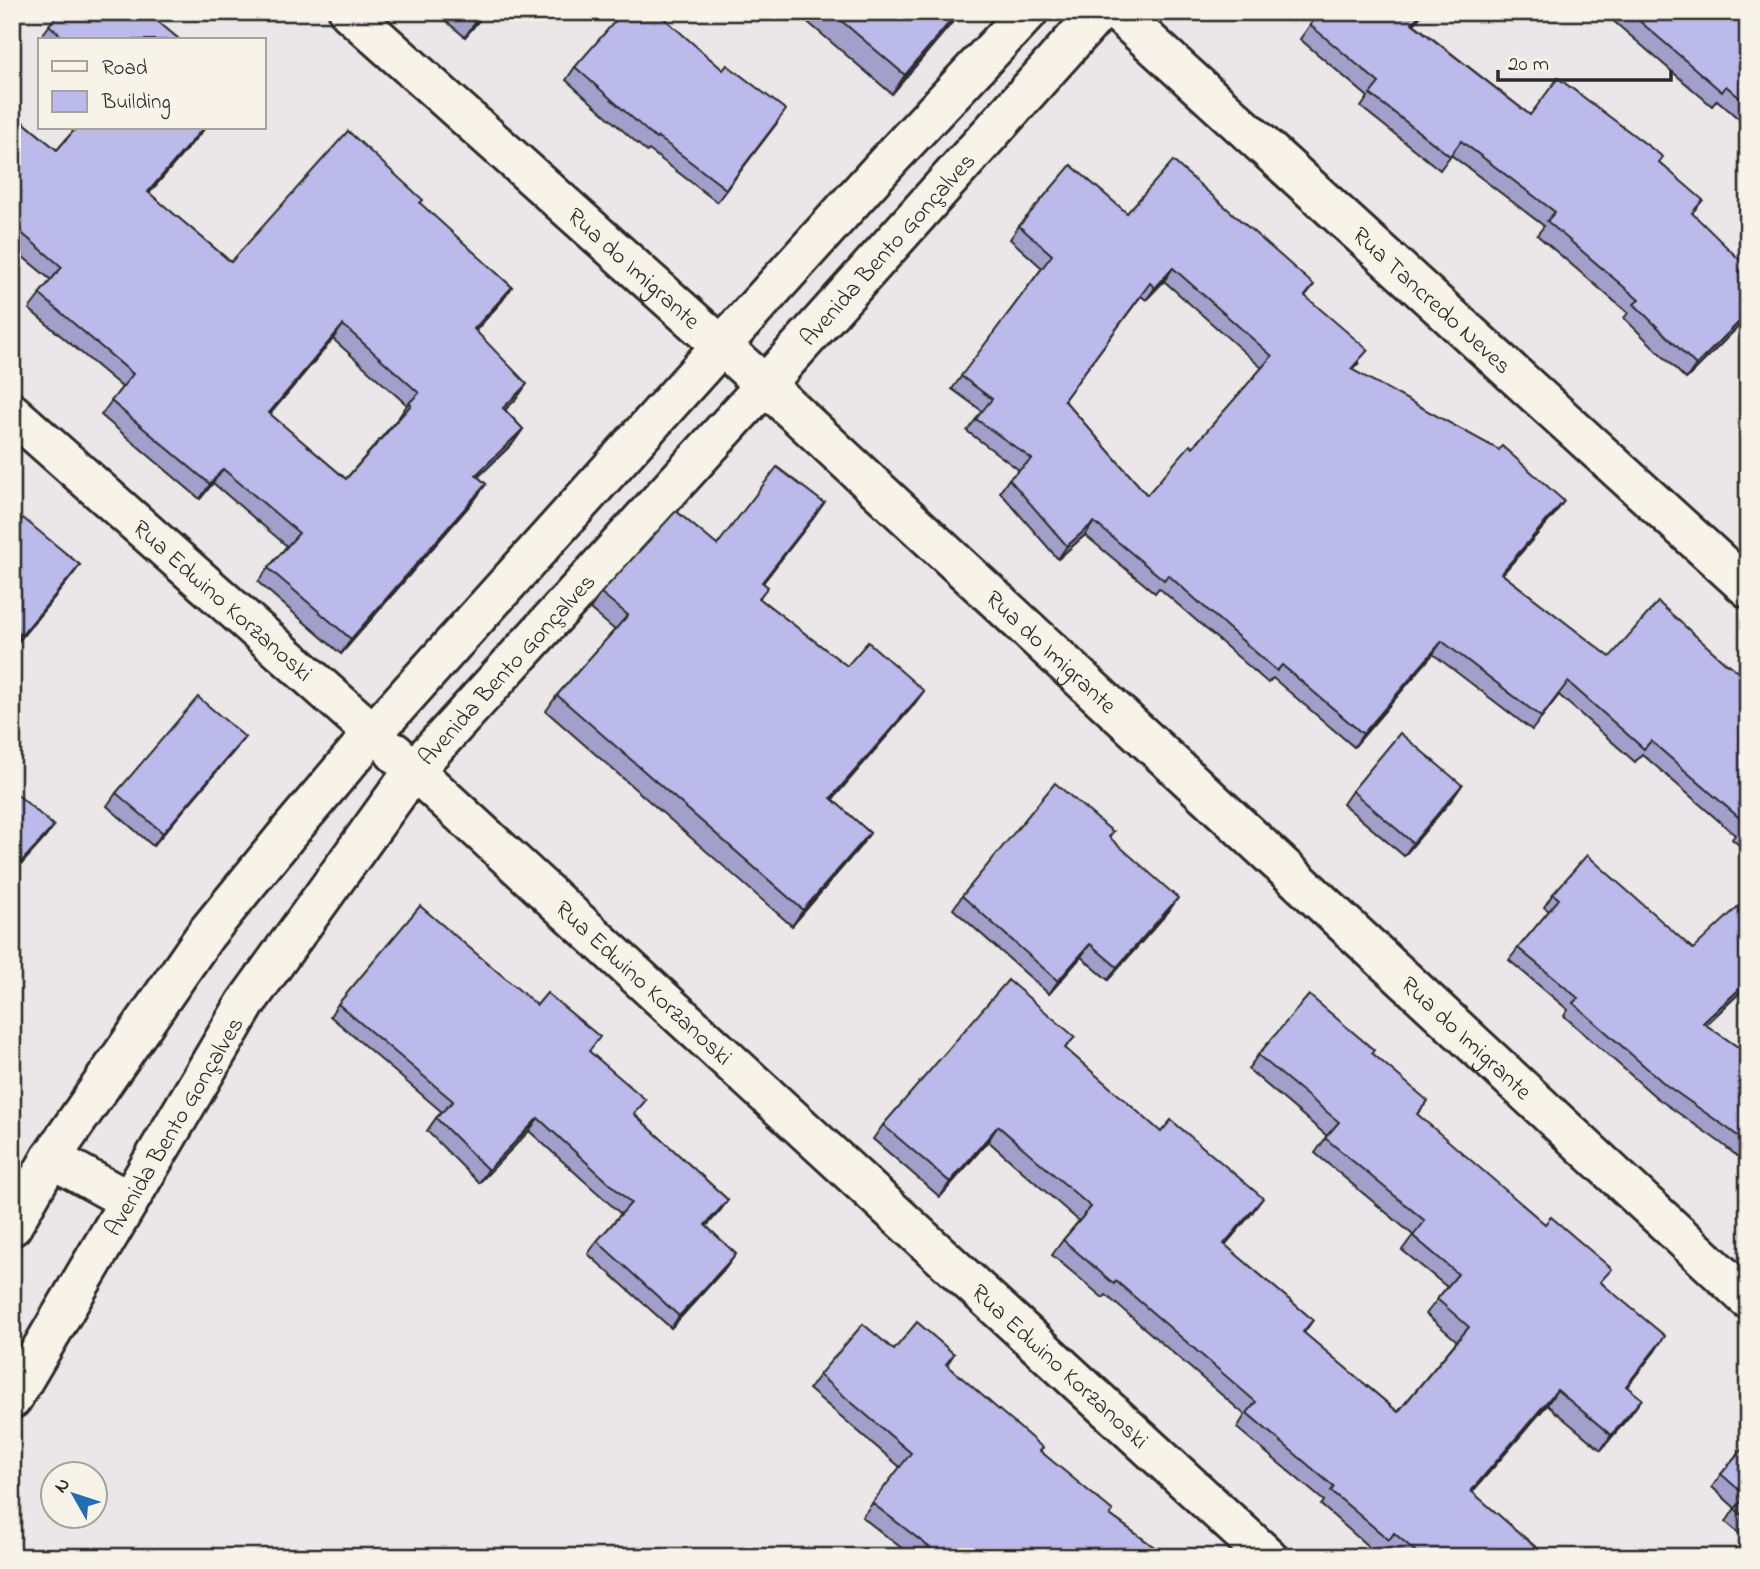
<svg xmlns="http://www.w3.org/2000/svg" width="1760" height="1569" font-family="'Indie Flower',sans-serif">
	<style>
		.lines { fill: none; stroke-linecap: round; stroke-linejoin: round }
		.street-casing { stroke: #2b2b2b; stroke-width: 44 }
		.secondary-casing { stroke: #2b2b2b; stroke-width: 44 }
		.street { stroke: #f7f3e8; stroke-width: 38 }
		.secondary { stroke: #f7f3e8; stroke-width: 38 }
		.wall { fill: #a29fca; stroke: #2b2b2b; stroke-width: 2; fill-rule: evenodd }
		.shaded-wall { fill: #8482a4; stroke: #2b2b2b; stroke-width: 2 }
		.building { fill: #bcb9eb; stroke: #2b2b2b; stroke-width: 2; fill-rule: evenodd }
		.labels { text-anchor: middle; stroke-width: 6; stroke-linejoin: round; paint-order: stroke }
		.street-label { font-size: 24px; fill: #2b2b2b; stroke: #f7f3e8 }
	</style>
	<rect width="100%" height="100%" fill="#ebe7e9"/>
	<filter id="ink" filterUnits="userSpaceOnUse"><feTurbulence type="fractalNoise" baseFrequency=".0143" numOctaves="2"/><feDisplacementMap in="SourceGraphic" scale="14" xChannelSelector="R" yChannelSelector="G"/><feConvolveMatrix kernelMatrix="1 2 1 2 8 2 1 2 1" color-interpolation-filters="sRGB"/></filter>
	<g filter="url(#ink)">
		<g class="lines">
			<defs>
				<g id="street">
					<path id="s1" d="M349,12l416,373 983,914"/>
					<path id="s2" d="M1117,12l631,576"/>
					<path id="s3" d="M12,413l361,320"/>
				</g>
				<g id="secondary">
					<path id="s4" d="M394,752l874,805"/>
					<polyline points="51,1158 129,1201"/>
					<polyline points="12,1226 51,1158 206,934 290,831 373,733 720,347 891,158 1028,12"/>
					<path id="s5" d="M12,1399l234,-396 168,-233 351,-385 334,-373"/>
				</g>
			</defs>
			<!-- street casing -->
			<use href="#street" class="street-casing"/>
			<!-- secondary casing -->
			<use href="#secondary" class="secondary-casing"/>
			<!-- street -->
			<use href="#street" class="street"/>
			<!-- secondary -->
			<use href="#secondary" class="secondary"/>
		</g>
		<!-- wall -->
		<g class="wall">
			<polygon points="60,12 165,12 157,21 180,40 40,41 39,39"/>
			<polygon points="435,12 486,12 465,37"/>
			<polygon points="796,12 961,12 892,94"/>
			<polygon points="1321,12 1424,12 1414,24 1530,115 1659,162 1693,214 1748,317 1686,379 1624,318 1628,313 1537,235 1544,226 1451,155 1440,170 1361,107 1368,97 1300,39 1310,25"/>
			<polygon points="1591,12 1600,12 1597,17"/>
			<polygon points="1603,12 1748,12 1748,127 1717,100 1712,106"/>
			<polygon points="575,67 777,123 717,202 649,150 647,152 566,80"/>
			<path d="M12,113l45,37 19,-22h129l-56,65 82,69 189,-58 92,83 -10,14 -27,30 42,67 -12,12 18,19 -10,14 -35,34 8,7 -10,14 -135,156 -83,-72 10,-14 19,-22 -74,-63 -13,16 -99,-84 21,-28 -93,-78 22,-29 -39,-32zM333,339l74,66 -8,12 -53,62 -76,-65z"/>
			<path d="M1127,213l179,84 53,66 -7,7 203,144 -53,60 108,83 118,8 20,15v173l-16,-14 3,-4 -93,-81 -7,8 -76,-67 -27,35 -99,-76 -79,93 -81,-69 -5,5 -109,-95 -4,5 -70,-58 -27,24 -58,-67 9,-13 10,-9 -52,-39 15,-20 -30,-22 90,-121 -32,-29 9,-13zM1164,281l98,87 -69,79 -46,48 -83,-95 77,-104 5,4z"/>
			<polygon points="824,503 763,583 760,599 847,666 913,706 832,799 870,833 859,848 792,926 546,711 557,695 615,630 590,609 601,593 717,545"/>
			<polygon points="12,515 80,565 71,577 13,648"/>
			<polygon points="235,750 153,846 107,806 116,793"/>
			<polygon points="1462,785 1453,798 1404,856 1343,804 1352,791"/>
			<polygon points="1113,832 1109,838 1169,911 1108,980 1081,957 1049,994 953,909 962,896"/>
			<polygon points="1553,894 1693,949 1748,985 1706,1025 1748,1054 1748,1165 1721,1143 1657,1098 1564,1016 1568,1010 1509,960 1518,948 1549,911 1544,907"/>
			<polygon points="338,1004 590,1052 635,1115 728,1200 719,1212 706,1226 736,1254 727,1266 671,1328 588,1254 597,1241 621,1214 529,1131 479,1183 427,1131 436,1118 442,1112 330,1016"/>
			<polygon points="1066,1049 1252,1213 1225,1245 1313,1320 1304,1333 1398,1412 1457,1341 1426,1314 1447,1287 1402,1250 1413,1235 1315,1153 1327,1136 1248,1069 1258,1055 1372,1054 1418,1115 1602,1283 1655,1351 1627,1387 1631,1414 1601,1450 1547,1405 1472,1492 1547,1557 1395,1557 1384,1548 1378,1555 1321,1505 1324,1501 1237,1428 1245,1415 1106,1295 1103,1298 1052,1255 1063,1240 1079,1221 988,1141 940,1197 873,1139 883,1125"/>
			<polygon points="894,1350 954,1354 947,1365 1110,1515 1168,1557 913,1557 862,1517 900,1467 809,1389 819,1375"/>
			<polygon points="1748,1443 1748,1541 1726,1522 1735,1508 1712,1487 1721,1474"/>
		</g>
		<!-- shaded-wall -->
		<g class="shaded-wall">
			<polygon points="484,12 486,12 465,37 475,22"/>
			<polygon points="958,12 961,12 892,94 905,75"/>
			<polygon points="1422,12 1424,12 1403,37 1412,23"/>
			<polygon points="203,128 205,128 138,206 148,192"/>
			<polygon points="1173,268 1164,281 1146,300 1155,288"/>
			<polygon points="512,287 502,301 464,344 474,329"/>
			<polygon points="1748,313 1748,317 1686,379 1696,365"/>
			<polygon points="343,325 333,339 259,427 269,413"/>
			<polygon points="527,384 517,398 493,422 503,408"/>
			<polygon points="523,429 513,443 466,489 476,475"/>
			<polygon points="223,469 213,483 200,499 210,484"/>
			<polygon points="486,484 476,498 341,654 351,639"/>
			<polygon points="1564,501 1555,514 1492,586 1501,573"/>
			<polygon points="824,503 813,519 751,598 762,582"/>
			<polygon points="1094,522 1085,535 1058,559 1067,546"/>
			<polygon points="80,565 71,577 13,648 21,636"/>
			<polygon points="1442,641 1433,654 1354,747 1363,734"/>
			<polygon points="924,691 913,706 820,814 831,798"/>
			<polygon points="245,737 235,750 153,846 163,833"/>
			<polygon points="1462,785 1453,798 1404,856 1413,843"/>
			<polygon points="54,826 45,838 12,875 12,872"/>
			<polygon points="870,833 859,848 792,926 803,910"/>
			<polygon points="1178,898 1169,911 1108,980 1117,967"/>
			<polygon points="1090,944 1081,957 1049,994 1058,981"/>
			<polygon points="1748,981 1748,985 1694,1036 1703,1023"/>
			<polygon points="538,1118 529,1131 479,1183 488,1170"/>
			<polygon points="998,1126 988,1141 940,1197 950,1182"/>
			<polygon points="1263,1198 1252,1213 1213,1259 1224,1244"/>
			<polygon points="728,1200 719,1212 696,1238 705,1225"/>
			<polygon points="736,1254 727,1266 671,1328 679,1316"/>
			<polygon points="1665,1336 1655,1351 1615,1400 1626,1386"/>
			<polygon points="1557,1390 1547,1405 1461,1505 1471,1491"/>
			<polygon points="1642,1399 1631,1414 1601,1450 1611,1435"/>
		</g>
		<!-- building -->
		<g class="building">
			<polygon points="60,12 163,12 156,20 180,40 66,40 49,25"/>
			<polygon points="463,12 484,12 475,22"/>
			<polygon points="623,12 657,12 723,70 727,65 786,110 726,189 658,137 656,139 575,67"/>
			<polygon points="831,12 958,12 905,75"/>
			<polygon points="1321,12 1422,12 1412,23 1530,115 1558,78 1663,157 1659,162 1703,200 1692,213 1748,268 1748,313 1696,365 1634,304 1639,300 1547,221 1555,212 1461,141 1450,156 1370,94 1379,83 1310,25"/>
			<polygon points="1629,12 1748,12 1748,105 1726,86 1722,92"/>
			<path d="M12,113l45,37 19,-22h127l-55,64 83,70 117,-131 75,69 -3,3 92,84 -38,42 53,55 -24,24 20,21 -47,46 10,9 -135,155 -83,-71 31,-35 -76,-64 -13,15 -99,-83 22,-27 -94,-80 23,-27 -50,-42zM343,325l76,68 -10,10 2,2 -65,74 -77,-66z"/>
			<path d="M1173,161l141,124 -9,11 63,54 -17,19 148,81 3,-4 62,55 -63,72 109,84 48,-55 70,63 1,-1 19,16v152l-7,-6 3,-4 -93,-81 -7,8 -76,-67 -27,35 -99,-76 -79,93 -81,-69 -5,6 -109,-96 -4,5 -70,-58 -27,24 -58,-67 23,-20 -56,-40 16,-20 -31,-23 91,-121 -33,-29 52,-61 56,48zM1173,268l99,88 -79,91 -3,-2 -43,50 -83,-95 86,-117 5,5z"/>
			<polygon points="777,467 824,503 762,582 768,587 759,598 847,666 868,642 924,691 831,798 870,833 803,910 557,695 628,615 601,593 676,511 717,545"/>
			<polygon points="12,515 19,522 23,518 80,565 21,636 12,628"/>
			<polygon points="198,697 245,737 163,833 116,793"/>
			<polygon points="1400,733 1462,785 1413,843 1352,791"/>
			<polygon points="1055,783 1113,832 1109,837 1178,898 1117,967 1090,944 1058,981 962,896"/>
			<polygon points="12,790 54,826 12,872"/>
			<polygon points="1587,855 1693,949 1748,897 1748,981 1703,1023 1748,1054 1748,1144 1730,1130 1666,1085 1573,1003 1578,998 1518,948 1559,899 1553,894"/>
			<polygon points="420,906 537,1005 547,993 600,1037 589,1051 646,1100 634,1114 728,1200 705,1225 736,1254 679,1316 597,1241 631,1203 538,1118 488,1170 436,1118 453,1101 338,1004"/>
			<polygon points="1008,980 1075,1037 1065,1048 1161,1132 1171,1120 1263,1198 1224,1244 1313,1320 1303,1332 1398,1412 1469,1327 1437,1299 1458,1274 1413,1236 1425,1221 1325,1138 1339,1122 1258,1055 1309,995 1374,1050 1372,1053 1428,1101 1417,1114 1545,1224 1551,1217 1612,1269 1600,1282 1665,1336 1626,1386 1642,1399 1611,1435 1557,1390 1471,1491 1547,1557 1422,1557 1394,1533 1389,1540 1331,1491 1334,1487 1247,1413 1256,1402 1116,1281 1114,1284 1063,1240 1091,1207 998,1126 950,1182 883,1125"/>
			<polygon points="917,1322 954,1354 946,1364 1043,1448 1040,1451 1113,1511 1110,1515 1168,1557 942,1557 872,1503 911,1453 819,1375 863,1324 894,1350"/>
			<polygon points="1748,1443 1748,1520 1735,1509 1746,1496 1721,1474"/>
		</g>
	</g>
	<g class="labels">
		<!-- street labels -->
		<g class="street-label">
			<text dy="8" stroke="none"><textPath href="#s5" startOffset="1451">Avenida Bento Gonçalves</textPath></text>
			<text dy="8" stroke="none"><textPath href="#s1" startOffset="383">Rua do Imigrante</textPath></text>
			<text dy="8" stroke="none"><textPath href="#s2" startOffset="427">Rua Tancredo Neves</textPath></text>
			<text dy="8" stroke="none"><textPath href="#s3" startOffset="282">Rua Edwino Korzanoski</textPath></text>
			<text dy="8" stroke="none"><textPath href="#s1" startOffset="950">Rua do Imigrante</textPath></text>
			<text dy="8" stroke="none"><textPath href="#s5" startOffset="884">Avenida Bento Gonçalves</textPath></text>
			<text dy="8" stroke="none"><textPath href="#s4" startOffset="340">Rua Edwino Korzanoski</textPath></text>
			<text dy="8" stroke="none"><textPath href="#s1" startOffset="1517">Rua do Imigrante</textPath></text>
			<text dy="8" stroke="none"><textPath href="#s5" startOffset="317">Avenida Bento Gonçalves</textPath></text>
			<text dy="8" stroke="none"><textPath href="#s4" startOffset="906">Rua Edwino Korzanoski</textPath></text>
		</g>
	</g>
	<!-- margin -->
	<rect width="1760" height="1569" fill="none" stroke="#f7f3e8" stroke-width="42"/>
	<rect x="21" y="21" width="1718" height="1527" fill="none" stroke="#2b2b2b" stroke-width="2.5" filter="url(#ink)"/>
	<!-- legend -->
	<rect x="38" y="38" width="228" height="91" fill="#f7f3e8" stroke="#a5a39c" stroke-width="2"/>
	<rect x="52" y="61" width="35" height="10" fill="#f7f3e8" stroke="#a5a39c" stroke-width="2"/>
	<text x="102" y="74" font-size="21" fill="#2b2b2b">Road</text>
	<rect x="52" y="91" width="35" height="21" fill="#bcb9eb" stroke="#a5a39c" stroke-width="2"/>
	<text x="102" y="108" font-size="21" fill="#2b2b2b">Building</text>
	<!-- north arrow -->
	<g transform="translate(74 1495) rotate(309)"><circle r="33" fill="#f7f3e8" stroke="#a5a39c" stroke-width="2"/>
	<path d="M0-5L12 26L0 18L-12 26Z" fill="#1f6fb2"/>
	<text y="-10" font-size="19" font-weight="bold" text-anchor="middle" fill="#2b2b2b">N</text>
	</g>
	<!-- scale -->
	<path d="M1498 70v10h173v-10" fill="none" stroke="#2b2b2b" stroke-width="3.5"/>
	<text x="1508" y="70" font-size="21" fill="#2b2b2b" stroke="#f7f3e8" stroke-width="5" paint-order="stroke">20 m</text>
</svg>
